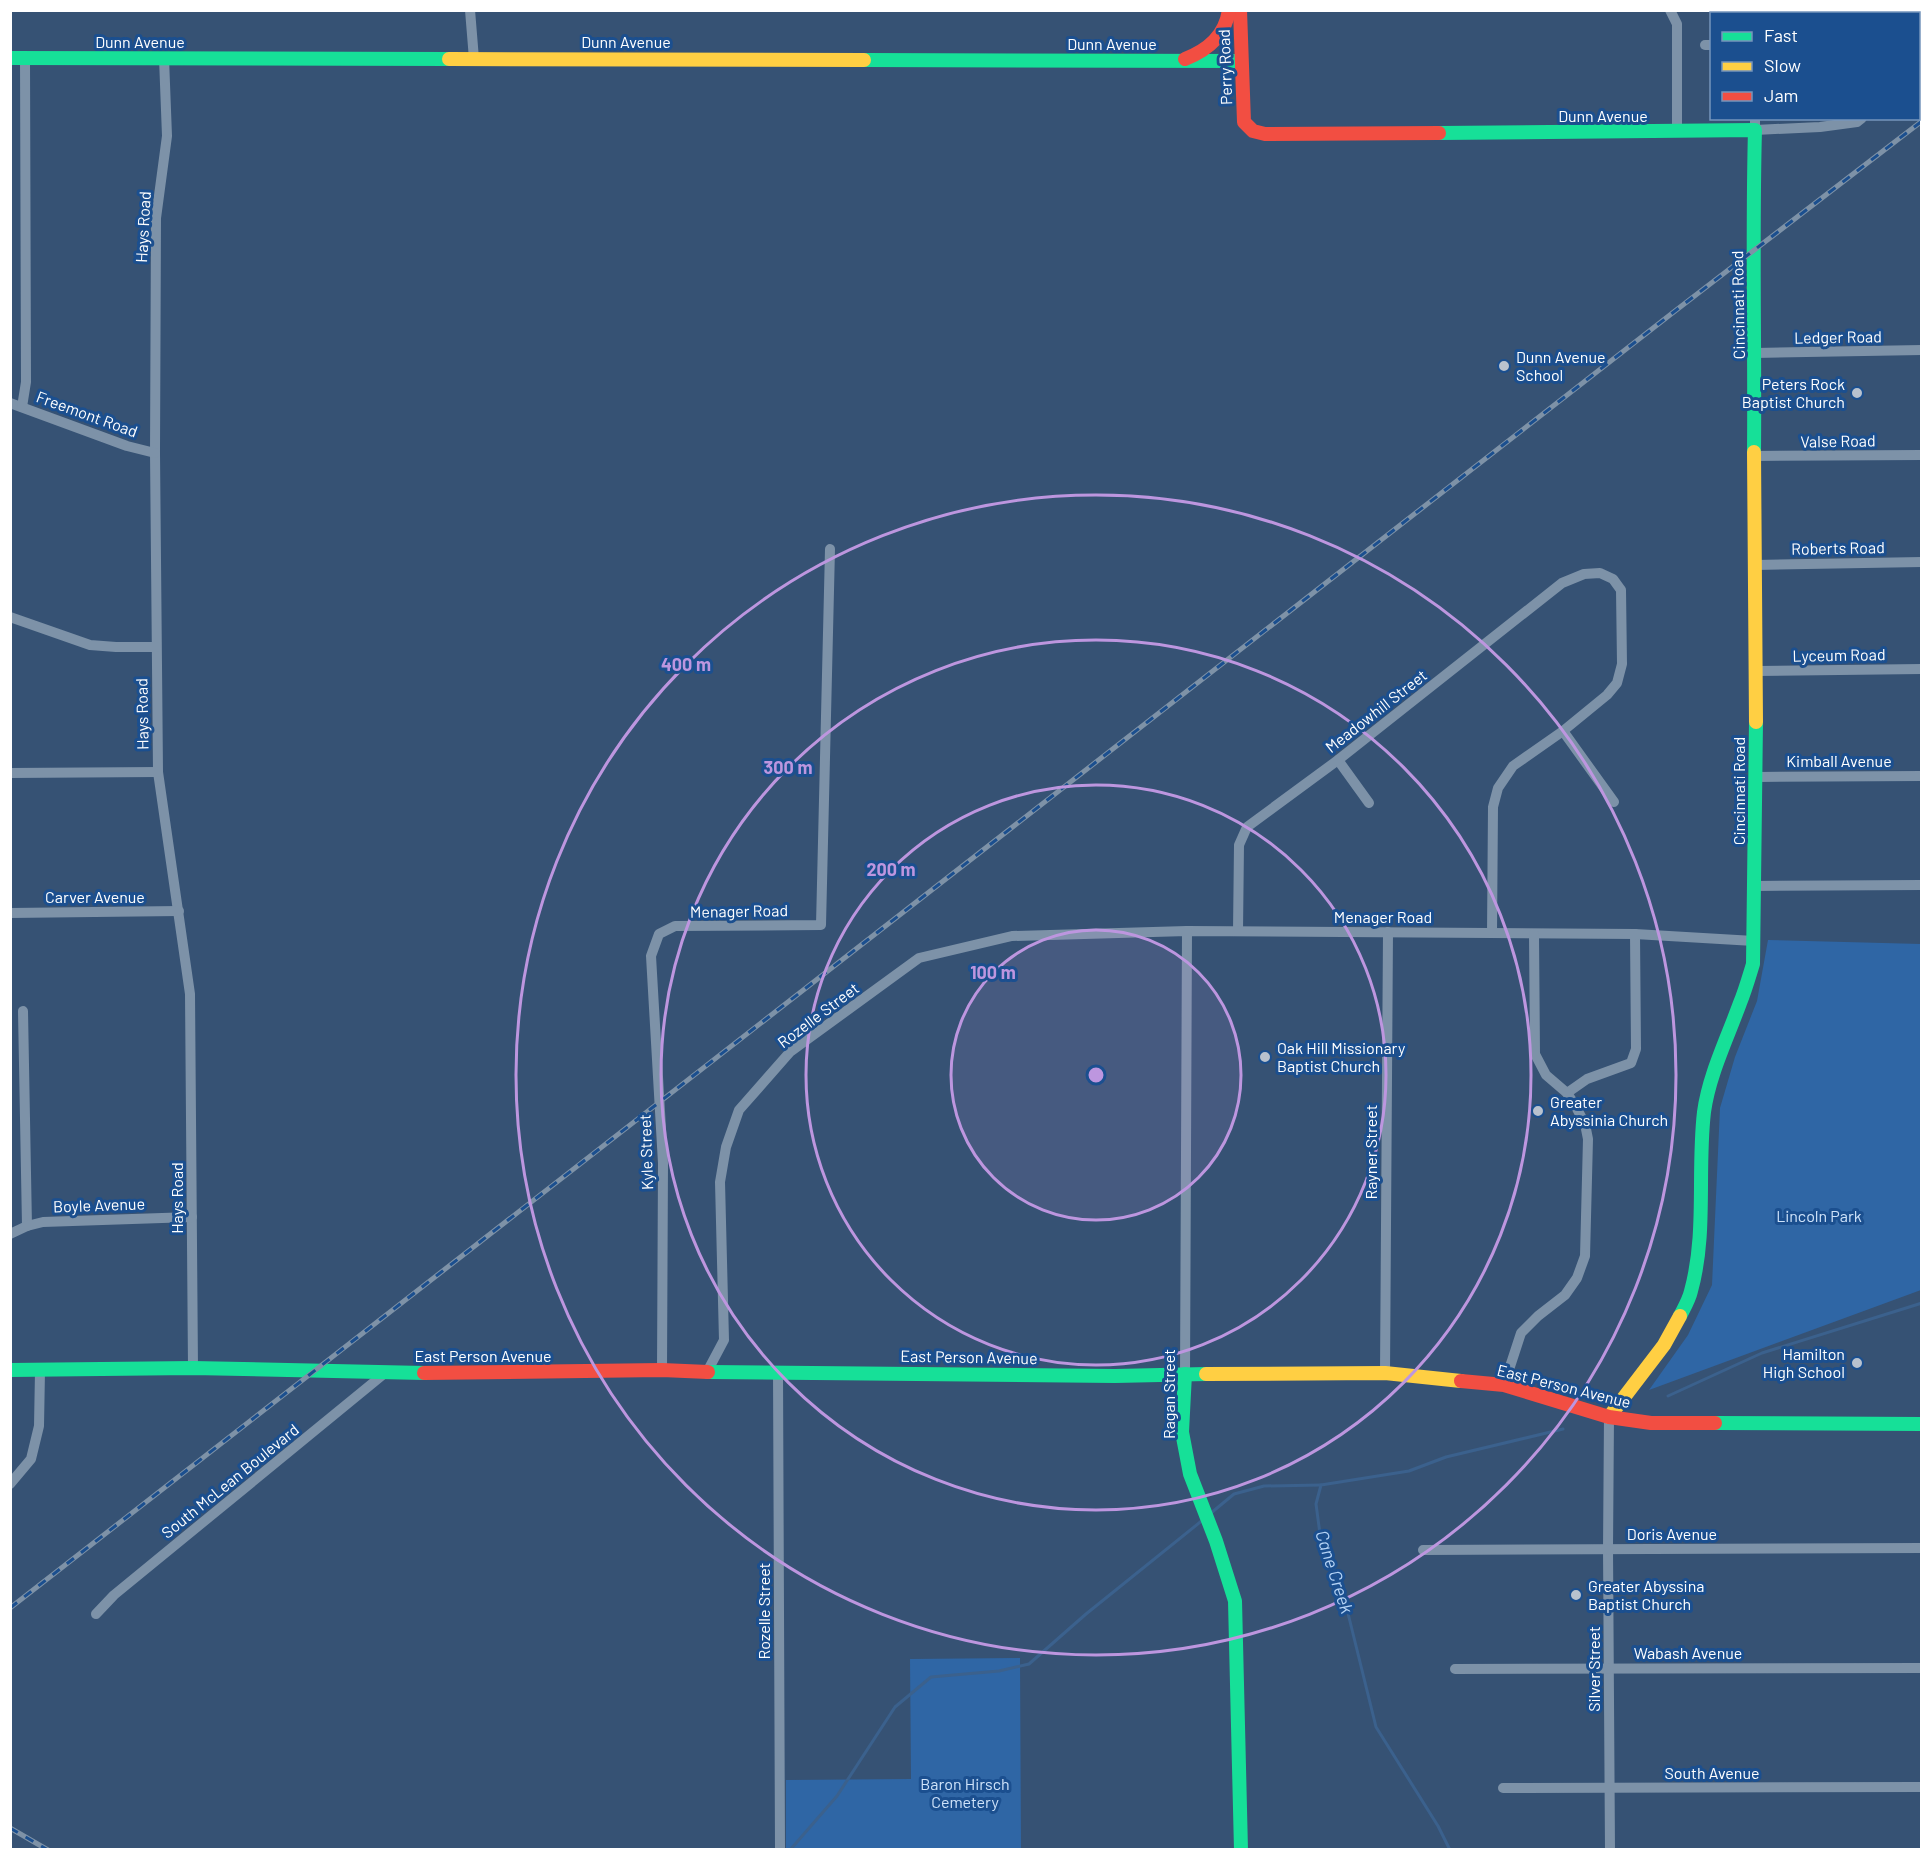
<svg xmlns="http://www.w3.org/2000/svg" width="1932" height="1860" font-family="Barlow,sans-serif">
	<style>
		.green { fill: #2f66a5 }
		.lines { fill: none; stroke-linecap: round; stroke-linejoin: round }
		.stream { stroke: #3b618d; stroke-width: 3 }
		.street { stroke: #7d92a8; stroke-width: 10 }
		.fast { stroke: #16e098; stroke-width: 14 }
		.slow { stroke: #ffcf43; stroke-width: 14 }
		.jam { stroke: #f24e42; stroke-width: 14 }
		.rail-casing { stroke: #7e92a7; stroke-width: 5 }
		.rail { stroke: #1b4f8f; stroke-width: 3; stroke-dasharray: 9; stroke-linecap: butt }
		.ring { fill: none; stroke: #bd96df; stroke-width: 3 }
		.poi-dot { fill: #b9c2ce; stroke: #1b4f8f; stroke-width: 2 }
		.labels { text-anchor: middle; stroke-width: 6; stroke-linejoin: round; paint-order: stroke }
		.street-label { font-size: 16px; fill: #fff; stroke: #1b4f8f }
		.poi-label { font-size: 16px; fill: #fff; stroke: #1b4f8f; text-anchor: start }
		.park-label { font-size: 16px; fill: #cfe3fa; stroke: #1b4f8f }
		.water-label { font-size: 18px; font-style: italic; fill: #b5d3f5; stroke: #1b4f8f }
		.centre { fill: #bd96df; stroke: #1b4f8f; stroke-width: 3 }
		.ring-label { font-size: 18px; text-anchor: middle; font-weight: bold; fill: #bd96df; stroke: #1b4f8f; stroke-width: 6; stroke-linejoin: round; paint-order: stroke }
	</style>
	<rect width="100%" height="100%" fill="#365274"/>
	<!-- green -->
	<g class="green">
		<polygon points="1768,940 1921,944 1921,1290 1649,1390 1688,1335 1712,1285 1720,1108 1735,1057 1757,1001"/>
		<polygon points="1020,1658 1021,1849 786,1849 786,1780 911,1779 910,1659"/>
	</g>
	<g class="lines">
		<!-- stream -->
		<g class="stream">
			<polyline points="1668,1396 1762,1353 1922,1303"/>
			<polyline points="1211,1513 1234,1494 1264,1486 1321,1485"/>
			<polyline points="790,1850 837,1796 895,1707 931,1677 999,1671 1029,1664 1086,1614 1204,1519"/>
			<polyline points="1450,1850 1438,1826 1376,1727 1341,1585 1320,1534 1316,1504 1321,1485 1409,1471 1446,1457 1563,1429"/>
		</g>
		<!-- street -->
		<g class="street">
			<polyline points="470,10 474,59"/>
			<polyline points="1670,10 1677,24 1677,132"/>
			<polyline points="1757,10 1757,14"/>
			<polyline points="1818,10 1818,14"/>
			<polyline points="1705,45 1712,45"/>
			<polyline points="164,58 167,136 156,218 155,453 158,772 190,994 193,1368"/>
			<polyline points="1918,73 1922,71"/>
			<polyline points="1755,118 1755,130 1820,127 1857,122 1862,118"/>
			<polyline points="1755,353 1922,350"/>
			<polyline points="10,403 127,446 155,453"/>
			<polyline points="22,407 26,382 25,58"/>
			<polyline points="1754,456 1922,455"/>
			<polyline points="1755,565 1922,562"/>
			<polyline points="10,617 90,645 116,647 156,647"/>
			<polyline points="1756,671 1922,669"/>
			<polyline points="1563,731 1614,802"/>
			<polyline points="1338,760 1369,803"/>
			<polyline points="10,773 158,772"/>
			<polyline points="1756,777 1922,776"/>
			<polyline points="1756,886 1922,885"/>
			<polyline points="10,913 179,911"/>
			<polyline points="1238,931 1239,845 1247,827 1338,760 1562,583 1584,574 1600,573 1613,579 1621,590 1622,664 1617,683 1607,695 1563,731 1513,766 1498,788 1493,807 1492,933"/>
			<polyline points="23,1011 27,1226"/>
			<polyline points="1567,1093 1587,1079 1631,1063 1636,1049 1635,934"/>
			<polyline points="10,1234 27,1226 43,1222 192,1217"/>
			<polyline points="662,1370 663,1163 651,956 659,934 675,926 821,925 830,549"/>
			<polyline points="778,1371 780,1850"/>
			<polyline points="707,1372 724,1340 720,1182 726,1147 739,1110 790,1052 919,958 1012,936 1187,931 1635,934 1754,941"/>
			<polyline points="1385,1373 1388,932"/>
			<polyline points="1185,1374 1187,931"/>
			<polyline points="1504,1385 1521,1333 1538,1316 1565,1295 1577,1278 1585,1256 1588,1139 1585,1124 1576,1107 1567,1093 1546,1075 1535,1054 1534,934"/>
			<polyline points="1609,1417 1608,1549 1610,1850"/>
			<polyline points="10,1484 31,1459 39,1426 40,1371"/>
			<polyline points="1423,1550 1922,1548"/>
			<polyline points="96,1614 114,1595 385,1373"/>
			<polyline points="1455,1669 1922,1668"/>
			<polyline points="1503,1788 1922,1787"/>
		</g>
		<!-- fast -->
		<g class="fast">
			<polyline points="10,58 449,59"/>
			<polyline points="864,60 1241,61"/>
			<path d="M1439,133l316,-3c-3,107 0,215 -1,322"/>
			<path d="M1680,1316c4,-8 9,-16 11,-25 16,-58 6,-119 13,-179 5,-37 23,-73 36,-109 5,-12 9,-26 13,-39l3,-242"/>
			<polyline points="10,1370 193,1368 424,1373"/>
			<polyline points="708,1372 1115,1376 1206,1374"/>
			<polyline points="1185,1374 1182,1432 1190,1474 1216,1541 1235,1601 1241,1850"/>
			<polyline points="1715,1423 1922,1424"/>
		</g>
		<!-- slow -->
		<g class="slow">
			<polyline points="449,59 864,60"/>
			<polyline points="1754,452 1756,722"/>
			<polyline points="1206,1374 1385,1373 1461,1381"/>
			<polyline points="1609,1417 1664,1345 1680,1316"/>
		</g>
		<!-- jam -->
		<g class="jam">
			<polyline points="1240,10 1244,122 1253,131 1265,134 1439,133"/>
			<path d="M1185,59c23,-9 40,-23 44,-49"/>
			<polyline points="424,1373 662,1370 708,1372"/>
			<polyline points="1461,1381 1504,1385 1609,1417 1651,1423 1715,1423"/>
		</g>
		<defs>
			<g id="rail">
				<polyline points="10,1608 1675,311 1922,121"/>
				<polyline points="10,1828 48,1850"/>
			</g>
		</defs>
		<!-- rail casing -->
		<use href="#rail" class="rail-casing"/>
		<!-- rail -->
		<use href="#rail" class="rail"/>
	</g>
	<!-- distance rings -->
	<circle cx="1096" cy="1075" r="145" fill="#bd96df" fill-opacity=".12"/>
	<g class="ring">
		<circle cx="1096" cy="1075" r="145"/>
		<circle cx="1096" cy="1075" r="290"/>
		<circle cx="1096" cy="1075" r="435"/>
		<circle cx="1096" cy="1075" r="580"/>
	</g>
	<!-- markers -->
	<g class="poi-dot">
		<circle cx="1504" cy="366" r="6"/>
		<circle cx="1857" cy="393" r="6"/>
		<circle cx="1265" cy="1057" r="6"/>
		<circle cx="1538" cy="1111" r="6"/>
		<circle cx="1857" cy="1363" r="6"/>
		<circle cx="1576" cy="1595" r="6"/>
	</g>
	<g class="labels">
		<!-- street labels -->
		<g class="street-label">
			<text x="140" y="48">Dunn Avenue</text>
			<text x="626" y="48">Dunn Avenue</text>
			<text x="1112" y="50">Dunn Avenue</text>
			<text transform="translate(1225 67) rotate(-92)" y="6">Perry Road</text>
			<text x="1603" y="122">Dunn Avenue</text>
			<text transform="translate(143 227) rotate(-87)" y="6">Hays Road</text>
			<text transform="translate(1738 305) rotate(-91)" y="6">Cincinnati Road</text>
			<text transform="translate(1838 337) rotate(-1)" y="6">Ledger Road</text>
			<text transform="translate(87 414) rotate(20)" y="6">Freemont Road</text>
			<text transform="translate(1838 441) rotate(-1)" y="6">Valse Road</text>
			<text transform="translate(1838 548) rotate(-1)" y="6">Roberts Road</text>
			<text transform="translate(1839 655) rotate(-1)" y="6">Lyceum Road</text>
			<text transform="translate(1376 711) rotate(-38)" y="6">Meadowhill Street</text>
			<text transform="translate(142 714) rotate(-91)" y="6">Hays Road</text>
			<text x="1839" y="767">Kimball Avenue</text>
			<text transform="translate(1739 791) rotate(-90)" y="6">Cincinnati Road</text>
			<text x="95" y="903">Carver Avenue</text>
			<text transform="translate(739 911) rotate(-1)" y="6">Menager Road</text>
			<text x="1383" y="923">Menager Road</text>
			<text transform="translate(818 1015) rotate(-37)" y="6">Rozelle Street</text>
			<text transform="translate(646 1152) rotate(-92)" y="6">Kyle Street</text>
			<text transform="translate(1371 1152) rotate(-90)" y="6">Rayner Street</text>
			<text transform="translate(177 1198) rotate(-90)" y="6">Hays Road</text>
			<text transform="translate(99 1205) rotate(-2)" y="6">Boyle Avenue</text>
			<text x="483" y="1362">East Person Avenue</text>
			<text transform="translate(969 1357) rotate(1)" y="6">East Person Avenue</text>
			<text transform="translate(1564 1386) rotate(14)" y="6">East Person Avenue</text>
			<text transform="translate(1169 1394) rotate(-90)" y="6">Ragan Street</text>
			<text transform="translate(230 1481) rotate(-39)" y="6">South McLean Boulevard</text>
			<text x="1672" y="1540">Doris Avenue</text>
			<text transform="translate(764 1611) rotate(-90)" y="6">Rozelle Street</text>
			<text x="1688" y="1659">Wabash Avenue</text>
			<text transform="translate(1594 1669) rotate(-90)" y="6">Silver Street</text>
			<text x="1712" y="1779">South Avenue</text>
		</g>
		<!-- poi labels -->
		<g class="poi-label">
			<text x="1516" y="363">Dunn Avenue<tspan x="1516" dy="18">School</tspan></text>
			<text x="1845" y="390" text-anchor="end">Peters Rock<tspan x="1845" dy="18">Baptist Church</tspan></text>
			<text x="1277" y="1054">Oak Hill Missionary<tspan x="1277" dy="18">Baptist Church</tspan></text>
			<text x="1550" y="1108">Greater<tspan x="1550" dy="18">Abyssinia Church</tspan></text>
			<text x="1845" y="1360" text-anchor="end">Hamilton<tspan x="1845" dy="18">High School</tspan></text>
			<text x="1588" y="1592">Greater Abyssina<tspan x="1588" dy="18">Baptist Church</tspan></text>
		</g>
		<!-- park labels -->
		<g class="park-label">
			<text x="1819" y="1222">Lincoln Park</text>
			<text x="965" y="1790">Baron Hirsch<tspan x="965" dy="18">Cemetery</tspan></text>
		</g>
		<!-- water labels -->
		<g class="water-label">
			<text transform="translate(1334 1572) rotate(72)" y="6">Cane Creek</text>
		</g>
	</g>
	<circle cx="1096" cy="1075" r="9" class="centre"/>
	<g class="ring-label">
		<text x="686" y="671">400 m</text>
		<text x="788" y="774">300 m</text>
		<text x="891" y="876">200 m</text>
		<text x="993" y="979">100 m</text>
	</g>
	<!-- border -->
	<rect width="1932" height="1860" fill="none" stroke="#ffffff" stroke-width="24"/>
	<!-- legend -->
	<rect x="1710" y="12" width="210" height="108" fill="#1b4f8f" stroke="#7695bc" stroke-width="1.5"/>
	<rect x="1722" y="32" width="30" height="9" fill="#16e098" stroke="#7695bc" stroke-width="1.5"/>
	<text x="1764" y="42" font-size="18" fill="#ffffff">Fast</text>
	<rect x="1722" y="62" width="30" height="9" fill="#ffcf43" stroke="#7695bc" stroke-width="1.5"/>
	<text x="1764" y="72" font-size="18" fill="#ffffff">Slow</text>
	<rect x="1722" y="92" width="30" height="9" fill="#f24e42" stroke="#7695bc" stroke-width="1.5"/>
	<text x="1764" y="102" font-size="18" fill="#ffffff">Jam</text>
</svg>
